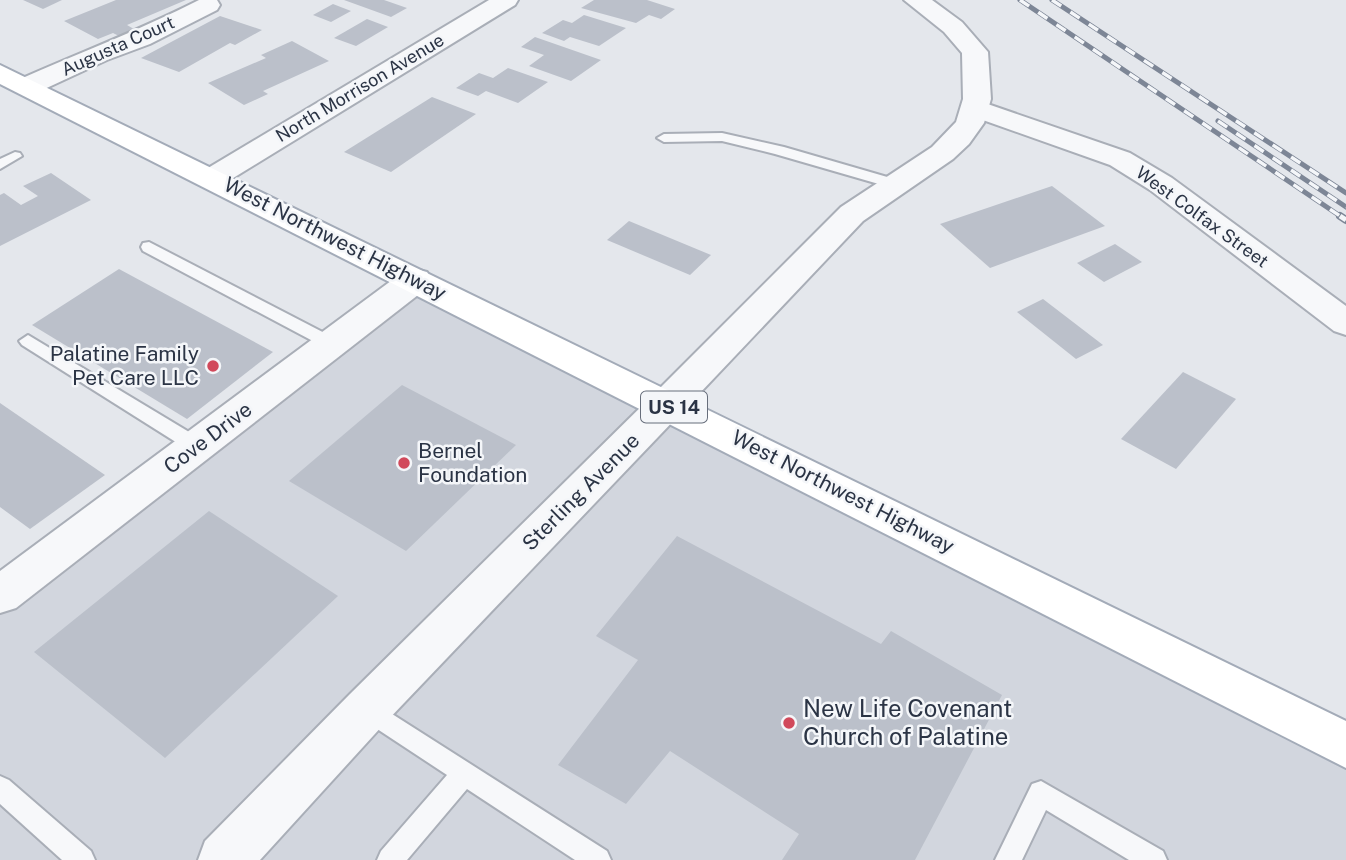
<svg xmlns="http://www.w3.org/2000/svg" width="1346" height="860" font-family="'Public Sans',sans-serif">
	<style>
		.built { fill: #d2d6de }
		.building { fill: #bbc0ca }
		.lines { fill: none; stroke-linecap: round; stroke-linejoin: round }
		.service-casing { stroke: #a9aeb7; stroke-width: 4 }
		.minor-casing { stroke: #a9aeb7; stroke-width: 4 }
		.tertiary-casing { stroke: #a9aeb7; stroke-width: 4 }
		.primary-casing { stroke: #a3abb8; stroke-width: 4 }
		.service { fill: #f7f8fa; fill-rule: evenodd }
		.minor { fill: #f7f8fa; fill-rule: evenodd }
		.tertiary { fill: #f7f8fa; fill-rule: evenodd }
		.primary { fill: #fff; fill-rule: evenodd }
		.rail-far1-casing { stroke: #7d8696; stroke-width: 5 }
		.rail-casing { stroke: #7d8696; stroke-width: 8 }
		.rail-far1 { stroke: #f4f6f9; stroke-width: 3.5; stroke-dasharray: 11; stroke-linecap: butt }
		.rail { stroke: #f4f6f9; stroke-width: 5; stroke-dasharray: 15; stroke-linecap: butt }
		.poi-dot { fill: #d1495b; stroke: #f4f6f9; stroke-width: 2.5 }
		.labels { text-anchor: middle; stroke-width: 5; stroke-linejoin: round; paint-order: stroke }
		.far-street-label { font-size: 18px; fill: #2b3445; stroke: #f4f6f9 }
		.shield { fill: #f4f6f9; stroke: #676e7b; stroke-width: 2 }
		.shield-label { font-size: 19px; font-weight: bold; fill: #2b3445 }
		.street-label { font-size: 21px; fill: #2b3445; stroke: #f4f6f9 }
		.poi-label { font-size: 21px; fill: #2b3445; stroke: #f4f6f9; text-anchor: end }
		.near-poi-label { font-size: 24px; fill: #2b3445; stroke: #f4f6f9; text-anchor: start }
	</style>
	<rect width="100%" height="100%" fill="#e4e7ec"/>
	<!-- built -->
	<polygon class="built" points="415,280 1346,745 1346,860 0,860 0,595"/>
	<!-- building -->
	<g class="building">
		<polygon points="23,0 62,0 43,9"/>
		<polygon points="116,0 186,0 127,25 139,32 123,38 113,33 98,39 64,21"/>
		<polygon points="344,0 384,0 407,8 391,17"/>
		<polygon points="594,0 647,0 675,9 661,19 649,15 636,23 581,8"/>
		<polygon points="333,4 351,11 331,22 313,15"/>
		<polygon points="584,15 626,28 599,46 570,37 564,41 542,33 563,20 572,23"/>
		<polygon points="220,16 262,30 235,45 230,43 179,72 141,58"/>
		<polygon points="367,19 388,27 356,46 334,38"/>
		<polygon points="535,37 601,60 571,81 529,66 544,55 521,47"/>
		<polygon points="292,41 329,61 263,91 268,94 244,105 208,83 266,58 261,55"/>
		<polygon points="508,68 548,82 518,103 486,91 478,96 456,88 479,73 493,78"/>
		<polygon points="432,97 476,114 391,172 344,152"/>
		<polygon points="51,173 91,200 0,246 0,195 4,193 21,205 38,196 23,186"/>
		<polygon points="1052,186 1105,226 990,268 940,224"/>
		<polygon points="629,221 711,255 690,275 607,240"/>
		<polygon points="1115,244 1142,262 1104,282 1077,263"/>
		<polygon points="119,269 273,352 187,419 32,325"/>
		<polygon points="1043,299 1103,345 1076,359 1017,312"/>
		<polygon points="1183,372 1236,399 1176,469 1121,439"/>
		<polygon points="402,385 516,445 406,551 289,481"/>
		<polygon points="0,403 105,475 30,529 0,507"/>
		<polygon points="209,511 338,596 165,758 34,652"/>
		<polygon points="677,536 881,644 891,631 1002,695 915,860 782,860 799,834 670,751 626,804 558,765 638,660 596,636"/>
	</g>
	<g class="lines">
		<defs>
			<g id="service">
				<polygon points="722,133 784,147 901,181 904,184 896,189 775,154 722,141 664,142 657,138 664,134"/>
				<polygon points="15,152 20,153 22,156 0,169 0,159"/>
				<polygon points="149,242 338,340 341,344 332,350 326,348 143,251 141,247 143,243"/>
				<polygon points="28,335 204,441 207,446 204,451 197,453 190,451 22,345 19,341"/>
				<polygon points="367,698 607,851 611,860 575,860 467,789 407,860 377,860 381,851 447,775 359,717 355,709 359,701"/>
				<polygon points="0,776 9,780 91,851 95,860 62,860 0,804"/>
				<polygon points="1041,781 1163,851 1167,860 1129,860 1046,810 1022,860 995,860 1032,784"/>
			</g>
			<g id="minor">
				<path d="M199,0h18l3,5 -3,5 -67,34 -43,16 -69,32 -10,2 -10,-2 -4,-6 4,-6c61,-27 122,-50 181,-80z"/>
				<polygon points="489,0 518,0 515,5 225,183 214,186 203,183 199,177 203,171"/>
				<polygon points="976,100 1130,153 1172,178 1346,306 1346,335 1334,331 1150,190 1110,165 966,114 962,108 966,102"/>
				<polygon points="415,269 427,272 432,280 427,288 16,608 0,613 0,571 403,272"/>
				<polygon points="667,391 680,394 686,404 680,414 384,724 260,860 198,860 205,841 350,694 654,394"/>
			</g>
			<polygon id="tertiary" points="904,0 932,0 962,22 988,52 991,99 984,123 969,144 953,159 863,221 680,414 667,417 654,414 648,404 654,394 841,207 932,147 956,122 963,99 962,53 944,32"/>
			<polygon id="primary" points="0,65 1346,721 1346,768 0,84"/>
		</defs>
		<!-- service casing -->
		<use href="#service" class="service-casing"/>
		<!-- minor casing -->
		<use href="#minor" class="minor-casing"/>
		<!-- tertiary casing -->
		<use href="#tertiary" class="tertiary-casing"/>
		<!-- primary casing -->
		<use href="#primary" class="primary-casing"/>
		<!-- service -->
		<use href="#service" class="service"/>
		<!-- minor -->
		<use href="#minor" class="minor"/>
		<!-- tertiary -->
		<use href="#tertiary" class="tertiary"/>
		<!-- primary -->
		<use href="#primary" class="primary"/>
		<defs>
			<g id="rail-far1">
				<polyline points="1020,0 1343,218"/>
				<polyline points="1052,0 1346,193"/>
				<polyline points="1218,121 1346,207"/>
			</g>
			<polyline id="rail" points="1340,216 1346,220"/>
		</defs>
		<!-- rail-far1 casing -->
		<use href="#rail-far1" class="rail-far1-casing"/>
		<!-- rail casing -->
		<use href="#rail" class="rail-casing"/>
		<!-- rail-far1 -->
		<use href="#rail-far1" class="rail-far1"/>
		<!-- rail -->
		<use href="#rail" class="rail"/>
	</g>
	<!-- markers -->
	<g class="poi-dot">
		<circle cx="213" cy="366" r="7"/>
		<circle cx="404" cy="463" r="7"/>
		<circle cx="789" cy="723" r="7"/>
	</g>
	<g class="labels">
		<!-- far-street labels -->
		<g class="far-street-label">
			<text transform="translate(118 46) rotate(-24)" y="6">Augusta Court</text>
			<text transform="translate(360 88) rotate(-31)" y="6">North Morrison Avenue</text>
			<text transform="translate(1202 217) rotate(36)" y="6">West Colfax Street</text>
		</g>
		<!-- shield labels -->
		<rect class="shield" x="641" y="391.5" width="66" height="31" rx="5"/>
		<g class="shield-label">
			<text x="674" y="414">US 14</text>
		</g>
		<!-- street labels -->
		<g class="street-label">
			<text transform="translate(335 239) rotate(27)" y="7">West Northwest Highway</text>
			<text transform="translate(208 438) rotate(-37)" y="7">Cove Drive</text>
			<text transform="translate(581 492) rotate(-45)" y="7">Sterling Avenue</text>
			<text transform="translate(843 492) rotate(27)" y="7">West Northwest Highway</text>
		</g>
		<!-- poi labels -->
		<g class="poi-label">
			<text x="199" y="361">Palatine Family<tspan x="199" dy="24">Pet Care LLC</tspan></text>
			<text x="418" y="458" text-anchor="start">Bernel<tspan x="418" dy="24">Foundation</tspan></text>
		</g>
		<!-- near-poi labels -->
		<g class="near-poi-label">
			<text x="803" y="717">New Life Covenant<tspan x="803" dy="28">Church of Palatine</tspan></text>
		</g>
	</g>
</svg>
